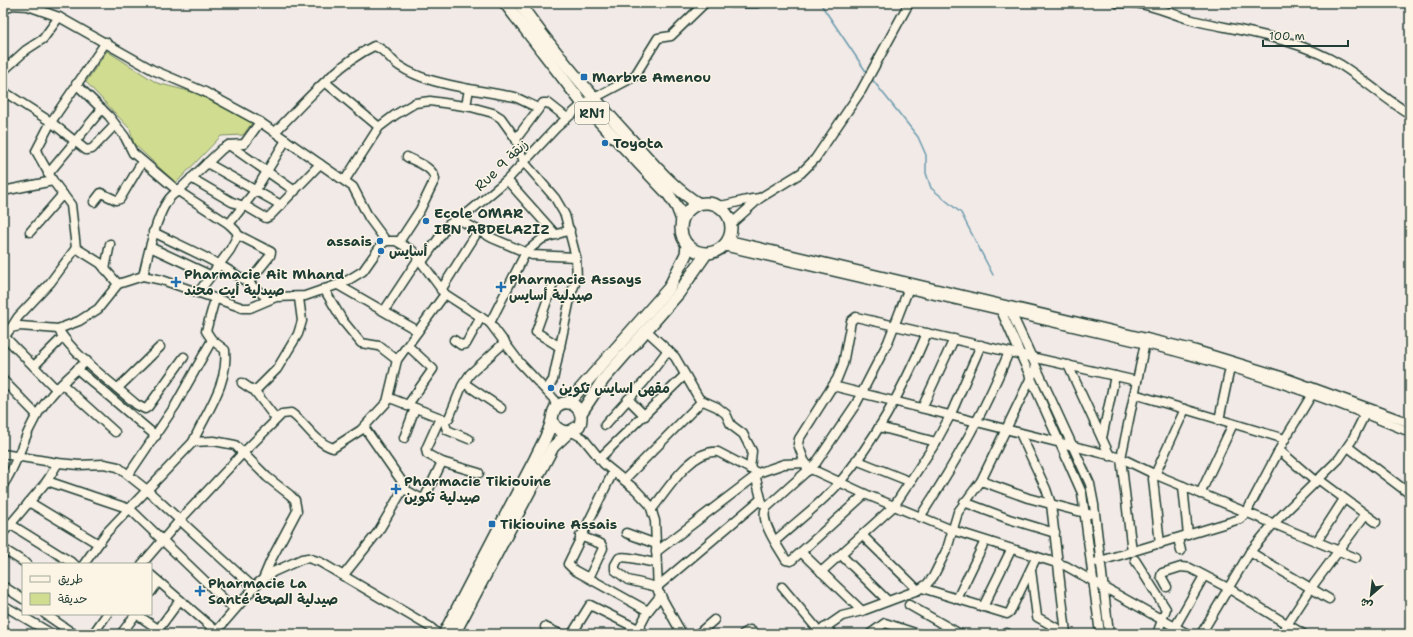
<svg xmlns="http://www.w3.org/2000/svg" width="1413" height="637" font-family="'Shantell Sans','Playpen Sans Arabic',sans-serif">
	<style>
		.green { fill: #d0dd90; stroke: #788d62 }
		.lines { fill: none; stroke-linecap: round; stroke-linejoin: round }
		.stream { stroke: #6a9bad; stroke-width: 1.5 }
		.minor-casing { stroke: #1f3d34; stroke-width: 11 }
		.highway-casing { stroke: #1f3d34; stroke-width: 14 }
		.minor { stroke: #fcf5e5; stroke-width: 8 }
		.highway { stroke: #fcf5e5; stroke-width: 11 }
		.poi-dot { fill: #1f6fb2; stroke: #fcf5e5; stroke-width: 1.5 }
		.labels { text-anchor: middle; stroke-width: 3; stroke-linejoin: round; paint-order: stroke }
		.shield { fill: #fcf5e5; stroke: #617469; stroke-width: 1 }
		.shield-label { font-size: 13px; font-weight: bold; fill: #1f3d34 }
		.poi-label { font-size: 14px; font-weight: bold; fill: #1f3d34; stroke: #fcf5e5; text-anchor: start }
		.street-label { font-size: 14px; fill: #1f3d34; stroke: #fcf5e5 }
	</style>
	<rect width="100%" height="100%" fill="#f2eae7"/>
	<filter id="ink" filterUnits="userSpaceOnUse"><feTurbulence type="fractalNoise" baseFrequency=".025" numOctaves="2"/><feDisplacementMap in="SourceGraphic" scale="8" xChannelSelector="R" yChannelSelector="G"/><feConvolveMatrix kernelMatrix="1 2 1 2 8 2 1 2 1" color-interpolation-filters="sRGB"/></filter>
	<g filter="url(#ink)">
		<!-- green -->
		<polygon class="green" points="107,51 157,83 196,93 252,123 243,135 221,136 176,183 134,144 130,129 86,82"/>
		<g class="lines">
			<!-- stream -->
			<g class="stream">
				<polyline points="820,3 867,73"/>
				<polyline points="871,78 918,137 926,155 926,173 931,188 961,213 993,275"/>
			</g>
			<defs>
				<g id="minor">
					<polyline points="732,3 757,3"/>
					<polyline points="1118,3 1134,3"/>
					<path d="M1134,3c22,2 41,13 62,18 49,11 101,17 145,44 24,15 45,35 69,49"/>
					<polyline points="3,11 11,5 28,6 59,17 153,70 205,92 260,122 353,187 369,218 386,241"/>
					<polyline points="106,42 51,122 36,151 53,181 71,205 76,248 100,263 118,284"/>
					<polyline points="3,71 26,50 43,39 59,17"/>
					<polyline points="325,82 379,127"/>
					<polyline points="76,84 109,116 125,137 133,153 178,191 229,224 236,231 238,235 230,250 198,293"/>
					<polyline points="469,89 515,97 538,108"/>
					<polyline points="3,91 51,122 86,150 92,149 115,125"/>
					<path d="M275,132c28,-28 63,-69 99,-86 11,2 17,16 27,21 20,13 45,17 68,22l-3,17"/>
					<polyline points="516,139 543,103 548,103 567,118"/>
					<polyline points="229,145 295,191"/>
					<polyline points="207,163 281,205"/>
					<polyline points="48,174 102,109"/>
					<polyline points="191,178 232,202 249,208 266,218 270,216 320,164"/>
					<polyline points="345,180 379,127 395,115 415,103 430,101 471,107 493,113 501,118 516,139 524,162 555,198 565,215 576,257 577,278 571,294 553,380 546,390"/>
					<polyline points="507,180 556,235"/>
					<polyline points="3,191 53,181"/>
					<polyline points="94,202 101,193 116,200 120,199 142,162"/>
					<path d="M717,206c15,-1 28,-7 43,-8"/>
					<polyline points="458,219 492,238 532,255 576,257"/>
					<polyline points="229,224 255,191 286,140"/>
					<polyline points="731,224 760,198 801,173 815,159 861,91 909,3"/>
					<polyline points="30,232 63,194"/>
					<path d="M153,232c41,20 81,36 115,67"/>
					<polyline points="238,235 271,252 270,256 249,282"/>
					<polyline points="729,240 1193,349 1281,376 1410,423"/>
					<path d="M399,242l21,-32 15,-31c-2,-12 -19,-17 -28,-22"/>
					<path d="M723,246l419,97c92,22 181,53 268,89"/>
					<polyline points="150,247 210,275"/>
					<polyline points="422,262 448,225 469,212 507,180 556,128 583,104 634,77 658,38 671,36 705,3"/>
					<polyline points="105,269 110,244"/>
					<path d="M143,276c5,-20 15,-75 34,-84l45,-43 7,-4 15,-1 16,-22"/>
					<polyline points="553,284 536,332 560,347"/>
					<polyline points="338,285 418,331"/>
					<polyline points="324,289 343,321 361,343 379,346 397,360"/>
					<polyline points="441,290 478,231"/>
					<polyline points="999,306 1082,493 1100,634"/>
					<polyline points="1010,310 1090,484 1094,505 1109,634"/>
					<polyline points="384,311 419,258"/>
					<polyline points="490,323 526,252 542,239 570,230"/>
					<polyline points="11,328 18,317 50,283 76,248"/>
					<path d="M58,329c17,28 54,54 79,76l8,4 3,-2 36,-50"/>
					<polyline points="5,337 56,389"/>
					<polyline points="3,339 11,328 20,326 58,329 79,321 98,309 118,284 143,276 162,280 243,308 250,308 276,297 305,296 345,282 363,271 382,244 386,241 396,241 413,251 445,294 490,323 520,363 553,398 557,407"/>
					<polyline points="454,340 461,345 466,344 481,317"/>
					<polyline points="1068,365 1110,456"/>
					<polyline points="34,366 63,337"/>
					<polyline points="77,369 156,436"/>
					<polyline points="3,380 37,415"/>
					<polyline points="242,383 251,389 256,390 277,369 298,334 302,321 299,298"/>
					<polyline points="464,383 501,408"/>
					<polyline points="62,384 115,432"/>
					<polyline points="833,386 1121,458 1154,474 1356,558"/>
					<polyline points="118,388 160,347"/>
					<polyline points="254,390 276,419"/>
					<polyline points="1134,394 1285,439"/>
					<polyline points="390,398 446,420 449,418 462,386 470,374 505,342"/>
					<polyline points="628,399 645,416"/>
					<polyline points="701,400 717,407 726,414 731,425 743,434 752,451 750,469"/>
					<polyline points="407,406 433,369 408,346"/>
					<polyline points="922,408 954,339"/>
					<polyline points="440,418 426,449 427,454 442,462 479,473"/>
					<polyline points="444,420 447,430 469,439"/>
					<polyline points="1219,420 1231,363"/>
					<polyline points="605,425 644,382 668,350"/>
					<polyline points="879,427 936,442"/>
					<polyline points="572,432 583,438 604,464 636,490 650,505 655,521 658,591 682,634"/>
					<polyline points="1020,433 1046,489 1051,504 1066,633"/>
					<polyline points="404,438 415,408"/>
					<polyline points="1102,438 1115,376"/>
					<path d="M193,442c12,-28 36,-58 32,-92l-13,-10 -6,-9 9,-32"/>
					<polyline points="1348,447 1410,494"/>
					<polyline points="1279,450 1315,481"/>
					<polyline points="3,454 58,463 79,465 104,464 118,467 147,490 253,587"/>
					<polyline points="599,459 685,375"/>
					<polyline points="856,460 911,482"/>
					<polyline points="811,469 865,494 952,530 1066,566 1175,627"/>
					<polyline points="808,471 798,444 799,439 837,379 843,364 851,321 856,317 1137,381"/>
					<polyline points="613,472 568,564 574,570 648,611"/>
					<polyline points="129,474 175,406 212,340"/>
					<polyline points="1318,479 1376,522"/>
					<polyline points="624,480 701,402 675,357 646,330"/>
					<polyline points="47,481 130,509 234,609"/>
					<polyline points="981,481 1028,498 1089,514"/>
					<path d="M3,485c13,-18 18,-40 28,-59 12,-26 34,-47 56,-65"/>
					<polyline points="1183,486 1188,535"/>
					<polyline points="404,489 420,498 425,497 442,462"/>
					<path d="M865,494l-74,67 -5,-1c-7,-12 -27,-39 -20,-52l50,-45 40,-59 32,-62 22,-57"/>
					<polyline points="1200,494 1233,424"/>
					<polyline points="29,502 97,543"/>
					<polyline points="964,502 1009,519 1055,533"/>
					<polyline points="762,503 756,478 758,473 784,464 806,463"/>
					<path d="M652,509c15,-18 39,-60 66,-57l40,21"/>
					<path d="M920,517c35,-53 65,-107 89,-165"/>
					<polyline points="10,524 74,564"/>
					<polyline points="3,533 47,481 58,463"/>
					<polyline points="626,533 656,544"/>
					<polyline points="862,535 918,590"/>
					<polyline points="580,536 601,544 603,548 589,578"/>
					<polyline points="1178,538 1181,551"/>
					<path d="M775,541c20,-18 48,-39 65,-59 37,-44 65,-97 87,-149"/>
					<polyline points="1317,541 1344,499"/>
					<polyline points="1160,544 1153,479 1185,409"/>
					<polyline points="3,549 27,564"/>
					<polyline points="656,552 757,475"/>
					<polyline points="801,552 862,611"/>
					<polyline points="1132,552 1121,458 1146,338"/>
					<polyline points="1250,552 1329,599"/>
					<polyline points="841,555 888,601"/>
					<polyline points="1135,560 1166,609 1157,634"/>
					<polyline points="1097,562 1240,519 1245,515 1285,439 1314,391"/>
					<path d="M656,563c-10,-1 -30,-8 -37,-5l-4,7v5l13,10 29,7 104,-88"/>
					<polyline points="84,564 107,532 193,442 214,441 235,445 267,477 290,495 295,500 297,511 271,560 263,579"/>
					<path d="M142,564l37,-43 64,-68 39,-39 9,-1c15,10 23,29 42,35l28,-18 26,-28 10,-42 48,-66"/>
					<polyline points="1031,570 1037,617 1067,634"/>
					<polyline points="821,572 894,506 936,442 950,416 981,345"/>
					<polyline points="151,575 216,631"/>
					<polyline points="343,576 378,532 405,486 364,427"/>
					<polyline points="3,586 23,599"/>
					<polyline points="782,587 819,631"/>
					<polyline points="1167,587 1161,576 1162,573 1181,567 1190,568 1228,588 1303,634"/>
					<polyline points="922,588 1007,614 1010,612 1036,558"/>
					<polyline points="151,592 158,582"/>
					<polyline points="957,599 985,541"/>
					<polyline points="3,605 52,634"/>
					<polyline points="909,605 960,634"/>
					<polyline points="983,607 1011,550"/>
					<polyline points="45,614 74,634"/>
					<polyline points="136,614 158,629"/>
					<polyline points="545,627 560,634"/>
					<polyline points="824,628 833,634"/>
					<polyline points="93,634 107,614"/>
					<polyline points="121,634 136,614"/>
					<polyline points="155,634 180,600"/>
					<polyline points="214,634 258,583 273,572 302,559 308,558 320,562 430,627 438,634"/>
					<polyline points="572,634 590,605 638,629"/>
					<polyline points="636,634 648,611 661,595"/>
					<polyline points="698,634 714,620"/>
					<polyline points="743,634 750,630 756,634"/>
					<polyline points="816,634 842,616 862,611 918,590 927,584 933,577 947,549 958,512 981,481 1036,367"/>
					<polyline points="870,634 885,623 918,634"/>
					<polyline points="1006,634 1007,633"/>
					<polyline points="1049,634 1051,632 1055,634"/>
					<polyline points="1188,634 1175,627 1204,576"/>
					<polyline points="1201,634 1250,552 1274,523 1339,459 1352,440 1367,410"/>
					<polyline points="1281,634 1311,588 1365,515"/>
				</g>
				<g id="highway">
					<polyline points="505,3 583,104 669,195 677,207 682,220"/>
					<path d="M519,3c35,50 75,96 116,141 20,22 39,45 64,60"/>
					<circle cx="706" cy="228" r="25"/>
					<polyline points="568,403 669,288 686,254 687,245"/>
					<polyline points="581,413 603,380 678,294 706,254"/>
					<path d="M444,634l91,-175c6,-13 15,-27 17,-40 1,-5 1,-8 4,-12 14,-12 31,4 23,19l-10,6c-9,0 -15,-4 -17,-13"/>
					<polyline points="454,634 553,447 569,432"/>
				</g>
			</defs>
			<!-- minor casing -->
			<use href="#minor" class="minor-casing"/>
			<!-- highway casing -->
			<use href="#highway" class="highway-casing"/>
			<!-- minor -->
			<use href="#minor" class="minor"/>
			<!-- highway -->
			<use href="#highway" class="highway"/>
		</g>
	</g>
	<!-- markers -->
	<g class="poi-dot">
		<rect x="580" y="73" width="8" height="8" rx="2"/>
		<circle cx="605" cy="143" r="4"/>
		<circle cx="426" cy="221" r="4"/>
		<circle cx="380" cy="241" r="4"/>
		<circle cx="381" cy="251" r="4"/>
		<path d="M174 276h4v4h4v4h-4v4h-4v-4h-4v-4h4z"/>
		<path d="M499 281h4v4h4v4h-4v4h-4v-4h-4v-4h4z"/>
		<circle cx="551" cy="388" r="4"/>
		<path d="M394 483h4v4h4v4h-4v4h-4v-4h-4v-4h4z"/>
		<rect x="488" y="520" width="8" height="8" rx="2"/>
		<path d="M198 585h4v4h4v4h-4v4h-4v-4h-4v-4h4z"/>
	</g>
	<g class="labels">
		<!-- shield labels -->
		<rect class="shield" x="575" y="102" width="34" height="22" rx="3"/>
		<g class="shield-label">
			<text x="592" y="118">RN1</text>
		</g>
		<!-- poi labels -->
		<g class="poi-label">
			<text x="592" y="82">Marbre Amenou</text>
			<text x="613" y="148">Toyota</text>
			<text x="434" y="218">Ecole OMAR<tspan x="434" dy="16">IBN ABDELAZIZ</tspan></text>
			<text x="372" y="246" text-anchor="end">assais</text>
			<text x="389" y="256">أسايس</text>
			<text x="184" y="279">Pharmacie Ait Mhand<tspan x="184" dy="16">صيدلية أيت محند</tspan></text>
			<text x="509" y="284">Pharmacie Assays<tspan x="509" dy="16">صيدلية أسايس</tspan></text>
			<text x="559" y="393">مقهى اسايس تكوين</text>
			<text x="404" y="486">Pharmacie Tikiouine<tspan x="404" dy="16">صيدلية تكوين</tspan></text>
			<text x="500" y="529">Tikiouine Assais</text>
			<text x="208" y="588">Pharmacie La<tspan x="208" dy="16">Santé صيدلية الصحة</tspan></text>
		</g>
		<!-- street labels -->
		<g class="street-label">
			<text transform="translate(501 165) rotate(-44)" y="5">Rue 9 زنقة</text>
		</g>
	</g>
	<!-- margin -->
	<rect width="1413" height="637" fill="none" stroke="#fcf5e5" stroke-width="16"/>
	<rect x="8" y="8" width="1397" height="621" fill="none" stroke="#1f3d34" stroke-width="1.5" filter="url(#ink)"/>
	<!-- legend -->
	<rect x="22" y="563" width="130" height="52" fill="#fcf5e5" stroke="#a4ab9e"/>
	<rect x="30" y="576" width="20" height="6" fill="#fcf5e5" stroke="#a4ab9e"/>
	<text x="58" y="583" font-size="12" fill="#1f3d34">طريق</text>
	<rect x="30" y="593" width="20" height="12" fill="#d0dd90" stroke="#a4ab9e"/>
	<text x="58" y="603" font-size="12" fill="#1f3d34">حديقة</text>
	<!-- north arrow -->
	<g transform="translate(1371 595) rotate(208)" stroke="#fcf5e5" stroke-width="3" paint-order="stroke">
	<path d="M0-3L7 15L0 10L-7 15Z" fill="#1f3d34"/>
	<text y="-6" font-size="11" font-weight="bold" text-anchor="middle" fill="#1f3d34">ش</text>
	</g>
	<!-- scale -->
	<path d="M1263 40v6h85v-6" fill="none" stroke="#1f3d34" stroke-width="2"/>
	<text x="1269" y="40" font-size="12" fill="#1f3d34" stroke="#fcf5e5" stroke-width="3" paint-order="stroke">100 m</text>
</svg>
